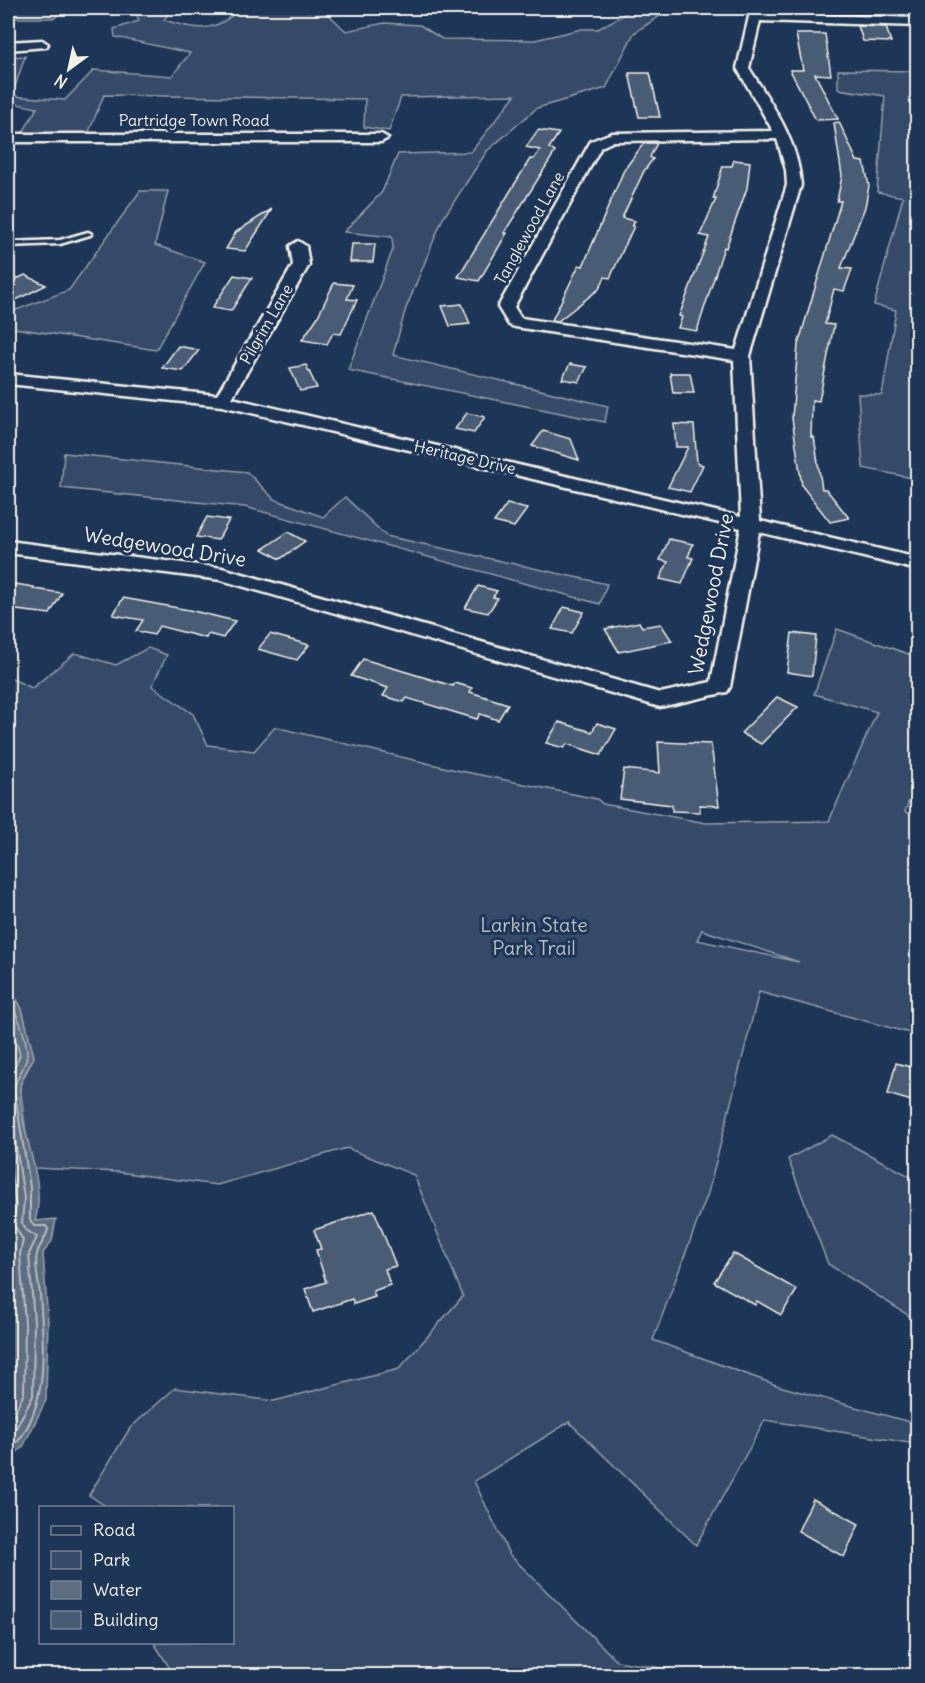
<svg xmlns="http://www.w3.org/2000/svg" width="925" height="1683" font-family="Delius,sans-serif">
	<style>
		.green { fill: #354a67; stroke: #949ea8; stroke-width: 1.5; fill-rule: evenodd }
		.water { fill: #5e6d82; stroke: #9aa2ab; stroke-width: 1.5 }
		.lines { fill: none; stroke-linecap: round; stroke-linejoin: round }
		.shore-far1 { stroke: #b8bcbf; stroke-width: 1.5 }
		.shore { stroke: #b8bcbf; stroke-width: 2 }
		.building { fill: #485b74; stroke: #f4f1e8; stroke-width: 1.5 }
		.lane-casing { stroke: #f4f1e8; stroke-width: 5 }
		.street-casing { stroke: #f4f1e8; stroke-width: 5 }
		.lane { fill: #1d3557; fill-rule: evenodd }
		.street { fill: #1d3557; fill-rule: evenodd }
		.labels { text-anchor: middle; stroke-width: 6; stroke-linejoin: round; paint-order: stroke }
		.far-street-label { font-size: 16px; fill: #f4f1e8; stroke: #1d3557 }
		.street-label { font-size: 20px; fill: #f4f1e8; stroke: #1d3557 }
		.park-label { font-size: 20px; fill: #bbbfc1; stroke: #1d3557 }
	</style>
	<rect width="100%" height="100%" fill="#1d3557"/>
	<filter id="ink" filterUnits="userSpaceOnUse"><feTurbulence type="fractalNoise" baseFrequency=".0167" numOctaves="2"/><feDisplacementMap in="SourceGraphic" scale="12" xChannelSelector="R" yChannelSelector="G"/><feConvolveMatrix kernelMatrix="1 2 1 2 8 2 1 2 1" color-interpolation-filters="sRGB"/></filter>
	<g filter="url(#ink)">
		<!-- green -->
		<g class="green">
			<path d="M8,8h164l-8,12c33,10 51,14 76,-12h43l44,5 19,18 38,-8 36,2 22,14 93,1 47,-11h16l27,-15 6,-6h41l-38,25 -28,55 -69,20 -50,43 -45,69 -37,91 -12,44 215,51 -3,16 -257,-52 45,-121 -1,-12 -48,-5 38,-40 16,-38 73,-2 44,-57 -114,2 -12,34 -25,-4 1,-28 -261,-4 -16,39h-66l15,-26 -29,-6v-45l17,-1 -13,40 53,4 29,-30 78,6 18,-23 -75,-16 -1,-8 25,-8 -4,-12 -73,-1 -7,10h-47z"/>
			<polygon points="838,70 917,71 917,479 863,468 858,394 882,395 896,310 874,305 903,197 877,192 885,96 838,89"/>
			<polygon points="140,191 168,191 155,245 205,262 156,350 8,327 8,313 69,290"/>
			<polygon points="64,453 247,472 274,499 323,517 345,497 386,536 607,584 600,604 245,507 61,488"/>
			<path d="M837,629l80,28v121l-12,34 12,4v219l-158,-43 -51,201 -55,147 126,46 138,38v20l-152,-24 -69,125 -127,-123 -95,59 35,73 108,107 89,14h-532l-20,-32 78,-1v-134l-125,-1 -18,-12 41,-67 45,-40 99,13 125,-32 64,-73 -49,-121 -67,-27 -130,37 -99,-13 -84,-4 -8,-35 -6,-48 14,-28 -12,-48 -14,-26v-306l24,11 43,-35 41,12 32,-17 19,7 -15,31 41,28 15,31 46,6 21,-24 181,43 141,29 6,5 103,19 123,-2 48,-109 -63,-18zM702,930l97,32 -102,-22z"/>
			<polygon points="832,1135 917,1180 917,1321 828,1264 788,1159"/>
		</g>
		<!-- water -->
		<path class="water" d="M8,983l14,26 12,48c-4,8 -13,20 -14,30 -3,44 28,91 15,134l21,-2 -4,22 -9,12 5,69 -2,78 -23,47 -15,13z"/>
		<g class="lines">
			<!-- shore-far1 -->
			<g class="shore-far1">
				<path d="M8,996c7,14 23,49 18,64 -4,14 -13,20 -11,36"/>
				<polyline points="8,1011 20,1055 8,1081"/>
				<polyline points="8,1092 8,1096"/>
			</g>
			<!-- shore -->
			<g class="shore">
				<polyline points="8,1154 16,1207 13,1223 23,1240 20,1254 25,1323 24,1393 8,1426"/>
				<polyline points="8,1443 33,1396 34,1322 29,1254 37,1237 26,1230 22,1223 24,1198 8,1094"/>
				<path d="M8,1452c42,-38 36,-105 32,-157 -1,-11 -6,-29 -3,-41 2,-9 9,-15 11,-25l-2,-3h-12l-4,-6v-33l-15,-93"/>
			</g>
		</g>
		<!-- building -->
		<g class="building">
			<polygon points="853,8 880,8 882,15 854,14"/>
			<polygon points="858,26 886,27 891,42 863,41"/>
			<polygon points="796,34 825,34 831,75 815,74 838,119 816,120 790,70 803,70"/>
			<polygon points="629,73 650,73 660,117 639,117"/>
			<polygon points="839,122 857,161 864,162 869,186 865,207 841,268 852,269 844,291 834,289 825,324 834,325 819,401 812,400 811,437 814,437 822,489 826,489 849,518 830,522 802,486 792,418 798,345 841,201 837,201 842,176 834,123"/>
			<polygon points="538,130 559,133 549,148 555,152 504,233 507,233 479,281 458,277 530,159 534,159 540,150 526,147"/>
			<polygon points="644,143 657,143 650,157 653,159 644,171 622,218 635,221 632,226 634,226 610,278 605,277 599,289 558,321 552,320 579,265 583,266 624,170"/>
			<polygon points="734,160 750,162 747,188 726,248 724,247 697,331 678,328 682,317 679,316 709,237 700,235 716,199 713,199 723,166 732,166"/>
			<polygon points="272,209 245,251 226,249 236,232"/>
			<polygon points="352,244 375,244 373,262 350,262"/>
			<polygon points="25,275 46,285 8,304 8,283"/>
			<polygon points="234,275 252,278 231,311 212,308"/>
			<polygon points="334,283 353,285 347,299 357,300 341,334 333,333 327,344 302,340 317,318"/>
			<polygon points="462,304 470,324 450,326 442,306"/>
			<polygon points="178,346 199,350 183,371 162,368"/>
			<polygon points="570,364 587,367 579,382 562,379"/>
			<polygon points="306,365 317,388 300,391 290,368"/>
			<polygon points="670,373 690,373 694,393 673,393"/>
			<polygon points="467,413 485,417 474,433 455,429"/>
			<polygon points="674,424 694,425 697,463 703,465 690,492 668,487 688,447 676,447"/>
			<polygon points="543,431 571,439 579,460 532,446"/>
			<polygon points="507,504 527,509 514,527 494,522"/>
			<polygon points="207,517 229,520 218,540 196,537"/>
			<polygon points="288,532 305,541 280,559 263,549"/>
			<polygon points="669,539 693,544 688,557 693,558 682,584 660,579 668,562 660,560"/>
			<polygon points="15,584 34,587 33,589 62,593 50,614 8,609 8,596"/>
			<polygon points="478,586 497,591 493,597 498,598 488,613 465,608"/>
			<polygon points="123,598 189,610 235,621 223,638 208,634 206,638 159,626 154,635 136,631 143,620 113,615"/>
			<polygon points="564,607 584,612 572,633 552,629"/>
			<polygon points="639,622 642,627 661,624 672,641 619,652 605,629"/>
			<polygon points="792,633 816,636 812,676 787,672"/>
			<polygon points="270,634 309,645 297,660 258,649"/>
			<polygon points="363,659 453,686 455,683 472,688 470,692 508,704 498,720 480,714 477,719 407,698 404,702 383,696 388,688 351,676"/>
			<polygon points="777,697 798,707 761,744 741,733"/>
			<polygon points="559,722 592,732 597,723 616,729 601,755 567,744 564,748 546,743"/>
			<polygon points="658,742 711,744 719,806 700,805 700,812 672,811 672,805 620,799 624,769 660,773"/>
			<polygon points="896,1063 918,1069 918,1103 888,1094"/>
			<polygon points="374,1210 396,1266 385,1269 390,1285 373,1291 375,1297 354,1304 352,1299 313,1312 305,1289 326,1282 316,1250 321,1249 314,1230"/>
			<polygon points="733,1253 797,1290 781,1315 757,1301 755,1305 714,1282"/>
			<polygon points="813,1499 859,1524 844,1557 798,1531"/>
		</g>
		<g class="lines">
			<defs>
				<polygon id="lane" points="88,232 92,234 90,235 60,244 8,246 8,242 60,240"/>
				<g id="street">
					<path d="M751,8h12l-1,5 156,5v8l-158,-5 -11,47c23,37 49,72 52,117l-51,171 10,165 158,37v12l-159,-38 -29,155 -3,5 -67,15 -439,-127 -213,-27v-12l214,27 438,125 51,-11 30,-154 -519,-122 -214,-22v-10l209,21 76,-130 -3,-19 8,-5 8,5 3,19 -77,133 509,119 -7,-157 -219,-33 -6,-2 -11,-18 93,-166 21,-8 161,-2 -36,-63zM777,139l9,31 1,15 -51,165 -215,-32 -7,-11 87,-160 13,-6z"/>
					<polygon points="42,40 48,44 46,47 8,50 8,42"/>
					<polygon points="8,134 381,134 388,138 381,142 8,142"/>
				</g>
			</defs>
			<!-- lane casing -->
			<use href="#lane" class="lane-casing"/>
			<!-- street casing -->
			<use href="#street" class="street-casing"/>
			<!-- lane -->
			<use href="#lane" class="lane"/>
			<!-- street -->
			<use href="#street" class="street"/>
		</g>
	</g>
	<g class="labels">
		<!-- far-street labels -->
		<g class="far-street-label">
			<text x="194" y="126">Partridge Town Road</text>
			<text transform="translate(529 228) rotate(-61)" y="6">Tanglewood Lane</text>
			<text transform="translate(266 324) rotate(-60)" y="6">Pilgrim Lane</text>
			<text transform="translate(465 457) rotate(13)" y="6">Heritage Drive</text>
		</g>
		<!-- street labels -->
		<g class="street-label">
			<text transform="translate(165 547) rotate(9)" y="7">Wedgewood Drive</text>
			<text transform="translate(711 594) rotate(-79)" y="7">Wedgewood Drive</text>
		</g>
		<!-- park labels -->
		<g class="park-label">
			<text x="534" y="932">Larkin State<tspan x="534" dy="23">Park Trail</tspan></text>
		</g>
	</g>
	<!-- margin -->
	<rect width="925" height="1683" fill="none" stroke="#1d3557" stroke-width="30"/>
	<rect x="15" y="15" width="895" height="1653" fill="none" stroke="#f4f1e8" stroke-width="2" filter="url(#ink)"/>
	<!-- legend -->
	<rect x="39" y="1506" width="195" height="138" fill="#1d3557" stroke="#738091" stroke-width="1.5"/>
	<rect x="51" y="1526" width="30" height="9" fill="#1d3557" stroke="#738091" stroke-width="1.5"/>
	<text x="93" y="1536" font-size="18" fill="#f4f1e8">Road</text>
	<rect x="51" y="1551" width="30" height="18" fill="#354a67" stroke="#738091" stroke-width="1.5"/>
	<text x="93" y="1566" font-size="18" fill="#f4f1e8">Park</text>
	<rect x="51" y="1581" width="30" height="18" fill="#5e6d82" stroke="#738091" stroke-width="1.5"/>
	<text x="93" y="1596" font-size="18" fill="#f4f1e8">Water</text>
	<rect x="51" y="1611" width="30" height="18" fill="#485b74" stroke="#738091" stroke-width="1.5"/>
	<text x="93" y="1626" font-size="18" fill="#f4f1e8">Building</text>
	<!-- north arrow -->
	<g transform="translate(69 69) rotate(213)" stroke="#1d3557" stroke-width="4.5" paint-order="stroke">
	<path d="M0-4.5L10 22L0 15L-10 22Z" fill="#f4f1e8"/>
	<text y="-9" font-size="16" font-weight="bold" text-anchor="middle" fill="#f4f1e8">N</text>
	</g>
</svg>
